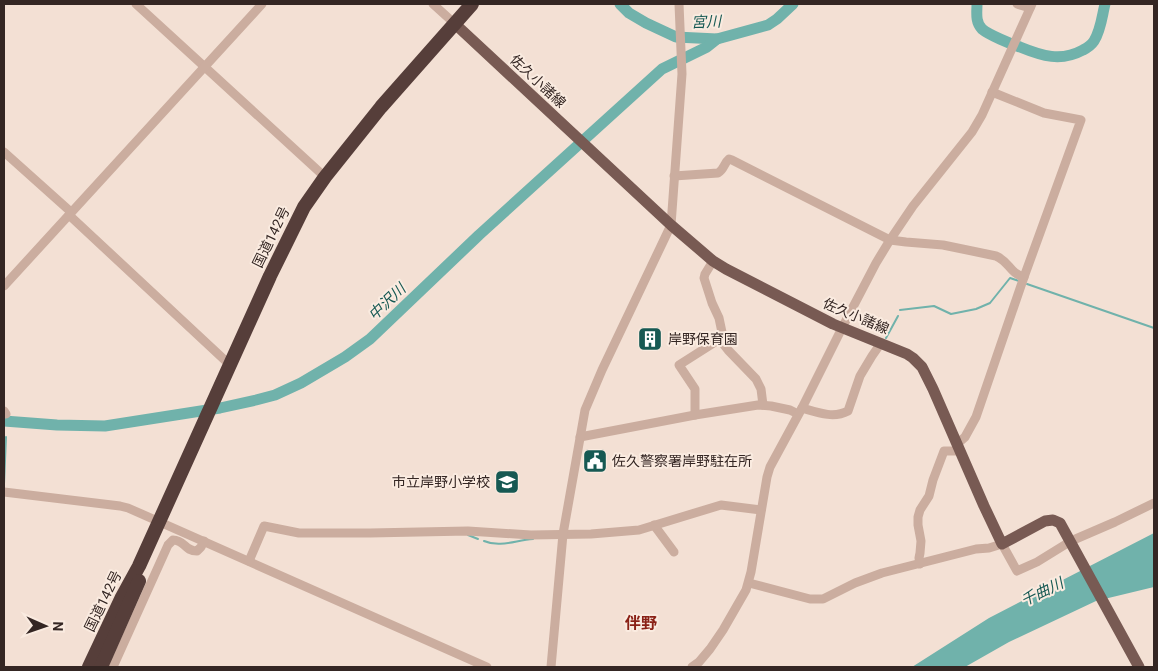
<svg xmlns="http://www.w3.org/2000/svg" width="1158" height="671" font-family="Roboto,'Noto Sans JP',sans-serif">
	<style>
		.water { fill: #70b2ab }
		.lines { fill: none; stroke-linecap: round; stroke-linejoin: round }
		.stream { stroke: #70b2ab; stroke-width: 2 }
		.river { stroke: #70b2ab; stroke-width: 11 }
		.minor { stroke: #cbad9f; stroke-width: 9 }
		.major { stroke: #785a53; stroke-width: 11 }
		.highway { stroke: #563e3a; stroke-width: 14 }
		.labels { text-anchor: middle; stroke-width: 4; stroke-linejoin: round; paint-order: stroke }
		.street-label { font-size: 14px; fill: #342623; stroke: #faebe0 }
		.poi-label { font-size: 14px; fill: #342623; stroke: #faebe0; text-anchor: start }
		.water-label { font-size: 15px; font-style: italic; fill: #165953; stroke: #faebe0 }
		.quarter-label { font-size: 16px; font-weight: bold; fill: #8a2116; stroke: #faebe0 }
	</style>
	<rect width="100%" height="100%" fill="#f3e0d4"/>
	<!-- water -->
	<polygon class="water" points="1154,533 1154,587 1096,601 1009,642 965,667 912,667 989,618"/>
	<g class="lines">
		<!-- stream -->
		<g class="stream">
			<polyline points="1027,284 1154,328"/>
			<polyline points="900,310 934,306 951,314 976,309 990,303 1010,278 1019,281"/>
			<polyline points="886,338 898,316"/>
			<polyline points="7,425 8,421"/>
			<polyline points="4,484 6,437"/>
			<polyline points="468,535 478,539"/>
			<path d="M484,541c16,7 32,-1 49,-2"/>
		</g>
		<!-- river -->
		<g class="river">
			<polyline points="620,4 629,13 646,23 676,37 717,39 768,25 777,19 793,4"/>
			<path d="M977,4c0,8 -2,18 5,25 7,6 29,15 38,18 22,9 41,15 63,3 4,-2 9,-6 11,-9 7,-11 8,-25 11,-37"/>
			<polyline points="4,421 57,425 105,426 220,408 256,400 275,395 301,383 345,357 370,339 479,235 662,69 707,47 717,39"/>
		</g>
		<!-- minor -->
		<g class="minor">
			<polyline points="136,4 325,177"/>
			<polyline points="433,4 454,23"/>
			<polyline points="1017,4 1030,8"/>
			<polyline points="4,152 71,212"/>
			<path d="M674,176l44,-3c6,-3 6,-10 11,-14l3,1 158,80 16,2 37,3 53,11c14,6 13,17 28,21"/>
			<polyline points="69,215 230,365"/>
			<polyline points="4,286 262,4"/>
			<polyline points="723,337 724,345 728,350 756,379 761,389 763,405"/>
			<path d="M802,408c14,4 31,11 46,3l12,-35 12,-20 9,-13"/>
			<polyline points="4,411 6,414"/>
			<polyline points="695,415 695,389 679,365 723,337 719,318 712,303 704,278 705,274 713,261"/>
			<polyline points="580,437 695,415 758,405 771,406 790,410 798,414"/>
			<polyline points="957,444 965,437 976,417 1024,277 1081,120 1044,113 992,92"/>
			<polyline points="4,492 120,506 128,508 487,667"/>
			<polyline points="654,525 674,552"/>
			<polyline points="249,561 264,526 299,533 370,533 468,531 531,535 591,534 639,530 721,505 761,510"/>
			<polyline points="920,564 919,558 920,553 921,541 918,525 918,517 920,510 929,496 933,480 944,451 960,451"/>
			<polyline points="749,583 810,599 823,599 855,583 882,573 976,549 989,548 1002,544 1017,571 1037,562 1071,541 1115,522 1154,503"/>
			<path d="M113,667l55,-122 5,-5c12,0 11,11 24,11l4,-4 3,-6"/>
			<polyline points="551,667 563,534 585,410 602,370 671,225 682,74 679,4"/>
			<polyline points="692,667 699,662 710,649 723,630 746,590 751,572 767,477 770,467 802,408 842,328 876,263 890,240 913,206 972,132 982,115 1032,4"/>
		</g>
		<!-- major -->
		<polyline class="major" points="454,23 671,225 713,261 726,269 833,324 907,354 913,358 922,367 933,389 984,506 1002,544 1045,521 1053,520 1060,523 1139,667"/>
		<!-- highway -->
		<g class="highway">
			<polyline points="89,667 122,597 139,566 270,276 304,207 325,177 381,107 472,4"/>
			<polyline points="101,667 139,581"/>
		</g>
	</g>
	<!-- icons -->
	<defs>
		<symbol id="building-square" viewBox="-11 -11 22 22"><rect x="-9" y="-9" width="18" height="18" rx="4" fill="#165953" stroke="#faebe0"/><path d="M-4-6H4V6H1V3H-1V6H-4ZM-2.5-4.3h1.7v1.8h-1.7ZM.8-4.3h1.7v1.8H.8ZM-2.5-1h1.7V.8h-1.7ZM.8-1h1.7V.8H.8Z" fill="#fff"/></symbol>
		<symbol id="civic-square" viewBox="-11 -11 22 22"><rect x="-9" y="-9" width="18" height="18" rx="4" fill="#165953" stroke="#faebe0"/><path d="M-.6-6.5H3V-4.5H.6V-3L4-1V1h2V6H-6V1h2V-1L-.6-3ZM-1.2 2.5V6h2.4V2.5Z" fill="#fff"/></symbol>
		<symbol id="school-square" viewBox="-11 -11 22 22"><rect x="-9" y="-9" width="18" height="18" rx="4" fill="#165953" stroke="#faebe0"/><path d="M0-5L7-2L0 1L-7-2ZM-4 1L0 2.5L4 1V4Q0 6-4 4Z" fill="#fff"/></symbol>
	</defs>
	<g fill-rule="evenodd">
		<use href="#building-square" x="636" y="325" width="28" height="28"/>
		<use href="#civic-square" x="581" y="447" width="28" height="28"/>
		<use href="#school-square" x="493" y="468" width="28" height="28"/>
	</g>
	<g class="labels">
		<!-- street labels -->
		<g class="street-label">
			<text transform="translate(538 81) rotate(43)" y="5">佐久小諸線</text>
			<text transform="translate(271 237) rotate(-64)" y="5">国道142号</text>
			<text transform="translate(856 316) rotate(23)" y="5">佐久小諸線</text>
			<text transform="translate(103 601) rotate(-64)" y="5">国道142号</text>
		</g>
		<!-- poi labels -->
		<g class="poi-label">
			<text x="668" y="344">岸野保育園</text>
			<text x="612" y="466">佐久警察署岸野駐在所</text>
			<text x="490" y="487" text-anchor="end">市立岸野小学校</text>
		</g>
		<!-- water labels -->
		<g class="water-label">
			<text transform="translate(706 22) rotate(-2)" y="5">宮川</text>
			<text transform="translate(387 302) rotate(-44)" y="5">中沢川</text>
			<text transform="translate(1042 592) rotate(-26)" y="5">千曲川</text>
		</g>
		<!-- quarter labels -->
		<g class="quarter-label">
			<text x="641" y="629">伴野</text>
		</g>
	</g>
	<!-- border -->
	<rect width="1158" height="671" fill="none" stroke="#342623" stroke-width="10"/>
	<!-- north arrow -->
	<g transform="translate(45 626) rotate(92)" stroke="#faebe0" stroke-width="4" paint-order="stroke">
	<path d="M0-4L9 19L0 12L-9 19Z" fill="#342623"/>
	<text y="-8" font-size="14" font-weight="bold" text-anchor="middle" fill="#342623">N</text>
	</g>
</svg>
